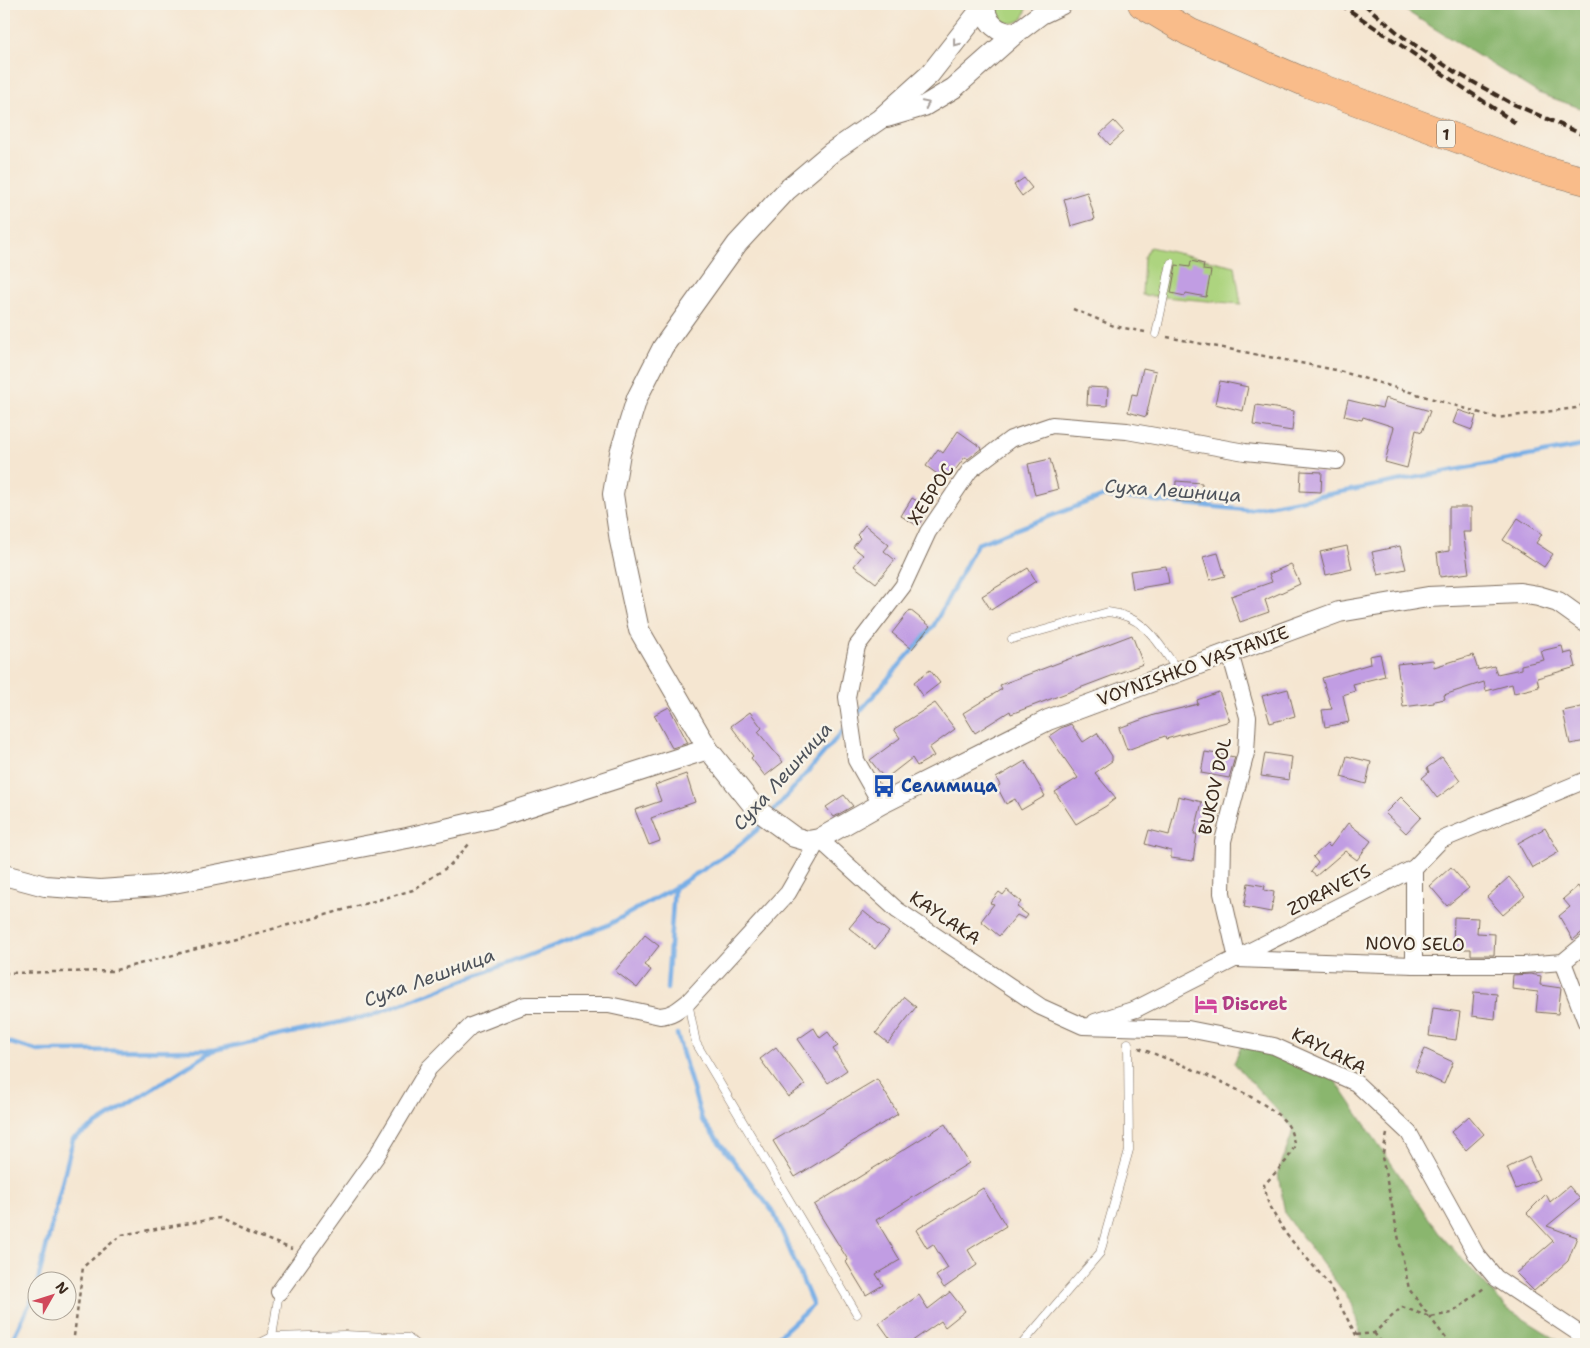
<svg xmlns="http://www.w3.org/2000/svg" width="1590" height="1348" font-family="'Shantell Sans',sans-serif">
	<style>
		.green { fill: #add47f; stroke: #747f4e }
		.forest { fill: #8ab66e; stroke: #627046 }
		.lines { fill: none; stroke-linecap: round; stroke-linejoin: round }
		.stream { stroke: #77aee6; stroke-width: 4.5 }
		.building { fill: #c19de3 }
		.service-casing { stroke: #7c6c5d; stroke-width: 9 }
		.minor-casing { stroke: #7c6c5d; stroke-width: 18 }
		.tertiary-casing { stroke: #7c6c5d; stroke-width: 22 }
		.trunk-casing { stroke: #7c6c5d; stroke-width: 29 }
		.path { stroke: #7c6c5d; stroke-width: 2.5; stroke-dasharray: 4 4; stroke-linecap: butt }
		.service { stroke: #fff; stroke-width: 8 }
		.minor { stroke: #fff; stroke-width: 16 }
		.tertiary { stroke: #fff; stroke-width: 20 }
		.trunk { stroke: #f9bc8a; stroke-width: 28 }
		.rail { stroke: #3b2a1e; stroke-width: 4; stroke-dasharray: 8 4; stroke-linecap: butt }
		.oneway { stroke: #a79f9a }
		.labels { text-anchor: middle; stroke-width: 5; stroke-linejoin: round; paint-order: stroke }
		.shield { fill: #f7f3e8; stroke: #73665b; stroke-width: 1 }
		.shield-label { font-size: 16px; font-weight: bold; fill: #3b2a1e }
		.street-label { font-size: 18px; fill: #3b2a1e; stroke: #f7f3e8 }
		.transit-label { font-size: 18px; font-weight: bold; fill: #164399; stroke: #f7f3e8; text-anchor: start }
		.hotel-label { font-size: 18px; font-weight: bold; fill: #b23c85; stroke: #f7f3e8; text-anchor: start }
		.water-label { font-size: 19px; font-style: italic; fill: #4d525a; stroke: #f7f3e8 }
	</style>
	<rect width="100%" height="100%" fill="#f7f3e8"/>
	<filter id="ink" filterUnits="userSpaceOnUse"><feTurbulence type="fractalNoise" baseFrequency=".02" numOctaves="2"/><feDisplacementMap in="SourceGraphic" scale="10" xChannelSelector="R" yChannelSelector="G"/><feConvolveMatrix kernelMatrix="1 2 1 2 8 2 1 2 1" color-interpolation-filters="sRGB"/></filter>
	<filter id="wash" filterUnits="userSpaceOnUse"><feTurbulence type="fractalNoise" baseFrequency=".0096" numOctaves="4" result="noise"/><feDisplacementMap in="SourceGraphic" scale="20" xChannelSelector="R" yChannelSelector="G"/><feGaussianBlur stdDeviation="1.12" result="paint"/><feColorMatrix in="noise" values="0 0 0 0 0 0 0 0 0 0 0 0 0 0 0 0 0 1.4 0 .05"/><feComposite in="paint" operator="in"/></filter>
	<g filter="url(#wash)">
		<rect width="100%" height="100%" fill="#f5e6d1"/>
		<!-- green -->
		<g class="green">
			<path d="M996,4h30c4,25 -34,26 -30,0z"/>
			<polygon points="1150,247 1235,266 1241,304 1142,295 1144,258"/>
		</g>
		<!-- forest -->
		<g class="forest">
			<polygon points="1395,4 1582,4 1586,6 1586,110 1538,93"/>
			<polygon points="1244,1040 1328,1070 1438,1232 1506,1308 1564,1344 1363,1344 1352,1303 1285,1214 1278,1173 1294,1129 1234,1063"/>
		</g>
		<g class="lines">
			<!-- stream -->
			<g class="stream">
				<polyline points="855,717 934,625 977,544 1104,496 1247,510 1586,445"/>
				<polyline points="772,813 847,726"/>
				<polyline points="667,989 674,888"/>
				<polyline points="677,1034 702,1120 774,1213 813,1305 770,1344"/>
				<polyline points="4,1041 39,1051 213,1050"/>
				<polyline points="38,1280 73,1139 214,1050 373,1015 608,925 674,888 732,851 757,830 765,821"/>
				<polyline points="10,1344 35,1293 38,1284"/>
			</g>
		</g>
		<g id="blocks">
			<!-- building -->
			<g class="building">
				<polygon points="1114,121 1124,132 1110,145 1100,134"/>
				<polygon points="1024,178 1032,188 1022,196 1014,185"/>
				<polygon points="1087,192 1095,219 1071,226 1064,199"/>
				<polygon points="1191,261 1204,264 1203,270 1211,271 1206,297 1186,293 1185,296 1171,293 1176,265 1190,267"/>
				<polygon points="1143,368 1156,371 1146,417 1128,412 1132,394 1137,395"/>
				<polygon points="1220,381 1248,387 1243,411 1215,404"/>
				<polygon points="1088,387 1108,388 1107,406 1087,405"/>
				<polygon points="1385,398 1430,411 1422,432 1416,430 1407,468 1385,462 1394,427 1363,417 1362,420 1344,416 1348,400 1382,408"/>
				<polygon points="1256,405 1294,411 1292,431 1253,425"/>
				<polygon points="1458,410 1476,416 1472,430 1453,423"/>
				<polygon points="958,431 982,448 968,459 965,457 947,481 926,466 938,449 943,453"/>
				<polygon points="1050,459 1058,489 1035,495 1028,464"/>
				<polygon points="1301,471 1322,472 1321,492 1300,491"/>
				<polygon points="1176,481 1202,483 1201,502 1175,501"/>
				<polygon points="912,498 929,508 918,526 901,516"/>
				<polygon points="1449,507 1471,507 1471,532 1463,532 1469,573 1440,577 1437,553 1449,551"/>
				<polygon points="1518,518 1542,534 1536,543 1553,554 1544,567 1503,540"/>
				<polygon points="865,525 889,545 884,551 895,560 876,583 854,566 863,555 853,547 860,538 857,535"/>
				<polygon points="1347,546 1352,569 1326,575 1320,552"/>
				<polygon points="1400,546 1406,569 1378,575 1372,552"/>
				<polygon points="1218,553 1225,576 1210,580 1203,557"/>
				<polygon points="1291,564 1300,584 1265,600 1269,612 1240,622 1231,596 1272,582 1269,574"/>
				<polygon points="1166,566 1169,583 1133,589 1130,571"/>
				<polygon points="1028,568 1036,581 991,610 982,596"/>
				<polygon points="910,610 930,626 912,649 892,633"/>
				<polygon points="1132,635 1143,664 1011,714 1010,711 975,733 963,713 1002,689 1000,685"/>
				<polygon points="1562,646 1564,654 1572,652 1576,667 1537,678 1539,687 1514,693 1512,684 1486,691 1484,682 1444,695 1445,699 1434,701 1434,703 1403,707 1397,664 1433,660 1434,667 1473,655 1478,670 1494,666 1497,674 1521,669 1521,665 1544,660 1541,651"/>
				<polygon points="1380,654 1385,676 1353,684 1355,691 1343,695 1349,722 1325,727 1322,710 1332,709 1322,678 1370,664 1369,656"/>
				<polygon points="930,670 940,683 923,696 914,682"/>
				<polygon points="1288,689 1295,716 1270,723 1262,696"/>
				<polygon points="1219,692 1230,721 1166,739 1165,736 1127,750 1119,728 1154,715 1198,704 1197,700"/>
				<polygon points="935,703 955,729 929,748 934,756 917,766 912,758 885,779 870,760 900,738 894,729"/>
				<polygon points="1586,706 1586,741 1570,744 1563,711"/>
				<polygon points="669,707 688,743 672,748 654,715"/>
				<polygon points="750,712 762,728 758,732 783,762 765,776 751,758 753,756 731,726"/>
				<polygon points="1071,724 1083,742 1097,733 1112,756 1112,761 1095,773 1116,798 1106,806 1076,824 1055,792 1078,778 1049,736 1061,728"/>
				<polygon points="1205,752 1235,757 1229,778 1201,773"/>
				<polygon points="1265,753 1292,757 1289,780 1261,776"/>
				<polygon points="1347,756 1371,762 1366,784 1341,777"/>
				<polygon points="1442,757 1460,781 1437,798 1422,778 1429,772 1427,768"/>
				<polygon points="1025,761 1045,796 1021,810 1015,799 1006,804 997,787 1000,785 996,778"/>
				<polygon points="686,774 695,802 651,818 660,841 649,845 635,810 661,801 655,785"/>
				<polygon points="844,795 853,806 834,817 826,807"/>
				<polygon points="1178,796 1202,802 1194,834 1197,834 1193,861 1171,858 1171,851 1145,844 1149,830 1169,835"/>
				<polygon points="1401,797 1421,817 1406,833 1385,813"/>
				<polygon points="1348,823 1371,841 1357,860 1345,851 1316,876 1311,872 1318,863 1313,857 1327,844 1330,847"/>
				<polygon points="1545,828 1559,852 1532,868 1518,843"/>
				<polygon points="1451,867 1469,888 1447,906 1430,886"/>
				<polygon points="1509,877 1525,896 1503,915 1487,897"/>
				<polygon points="1248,883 1265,886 1264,890 1274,892 1271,912 1244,907"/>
				<polygon points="1578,886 1586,900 1586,929 1573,940 1559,916 1570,907 1563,899"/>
				<polygon points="1007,890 1021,902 1017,907 1028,915 1025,919 1017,915 999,936 981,921 994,904 990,903 999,892 1003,895"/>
				<polygon points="863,911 889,932 875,949 849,928"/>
				<polygon points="1454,917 1478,918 1477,933 1495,934 1494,955 1471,955 1471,949 1453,949"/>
				<polygon points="645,935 659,946 644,965 651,970 637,988 615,971"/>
				<polygon points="1530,974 1541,976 1540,985 1561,988 1558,1014 1536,1012 1538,992 1512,989 1513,975"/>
				<polygon points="1474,992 1497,994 1495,1019 1472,1016"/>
				<polygon points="904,997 916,1007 888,1043 876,1033"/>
				<polygon points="1433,1008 1460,1012 1456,1040 1429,1036"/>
				<polygon points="814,1028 820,1038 828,1032 838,1046 833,1049 847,1070 828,1083 798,1039"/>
				<polygon points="776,1047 805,1085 788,1097 760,1059"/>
				<polygon points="1425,1049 1453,1062 1444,1084 1415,1071"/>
				<polygon points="877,1079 898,1114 795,1177 773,1141"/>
				<polygon points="1469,1116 1484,1134 1466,1150 1451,1132"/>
				<polygon points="945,1124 969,1163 876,1220 900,1260 876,1274 883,1285 866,1295 846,1262 848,1260 814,1205"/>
				<polygon points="1529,1157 1539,1179 1516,1189 1507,1168"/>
				<polygon points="1569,1186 1580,1199 1547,1226 1577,1237 1568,1261 1534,1291 1516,1273 1553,1241 1527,1213 1546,1194 1550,1202"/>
				<polygon points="983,1188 1006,1226 968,1250 977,1265 944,1288 936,1276 948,1268 933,1244 927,1248 916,1230"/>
				<polygon points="950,1292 965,1311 945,1327 941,1321 908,1344 894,1344 879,1323 919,1295 928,1309"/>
			</g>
		</g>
	</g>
	<g filter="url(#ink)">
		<use href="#blocks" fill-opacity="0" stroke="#7c6c5d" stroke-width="1"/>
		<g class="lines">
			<defs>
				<g id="service">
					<polyline points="1156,334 1171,263"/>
					<path d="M1012,639l96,-27c38,4 50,31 70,59"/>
					<polyline points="688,1002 696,1043 857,1314"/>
					<polyline points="258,1344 272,1337 345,1335 408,1338 415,1344"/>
					<polyline points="271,1344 279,1292"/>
					<polyline points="1022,1344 1100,1253 1129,1150 1128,1043"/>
				</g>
				<g id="minor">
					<polyline points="1230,653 1248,717 1246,753 1223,841 1222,893 1237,959 1414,965 1523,965 1563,962 1586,943"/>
					<polyline points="881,804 856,760 847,697 857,646 903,586 928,532 970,470 1011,439 1052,425 1127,431 1245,452 1337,461"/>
					<polyline points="1563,962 1586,1022"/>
					<polyline points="1414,965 1414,868"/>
					<polyline points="1095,1022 1136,1009 1414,868 1441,840 1586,780"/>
					<path d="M279,1292l98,-137 52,-87 42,-42 54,-21h84l51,11c12,-1 18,-6 28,-14l100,-109 31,-54 78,71 144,97 42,19 105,3 86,17 82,37 53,50 67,121 20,24 90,60"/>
				</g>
				<g id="tertiary">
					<polyline points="985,4 930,74 880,119 832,152 787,190 737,244 663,347 637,398 620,453 613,494 620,541 639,630 708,749 752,804 760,812 794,837 808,841 819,839 881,804 1048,720 1339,612 1428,597 1520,593 1538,596 1558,602 1586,622"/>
					<path d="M985,4c0,19 13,30 31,29"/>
					<polyline points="887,117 924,106 954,88 1016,33 1041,14 1062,4"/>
					<polyline points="4,875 45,886 100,890 158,886 407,838 493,818 708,749"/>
				</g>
				<polyline id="trunk" points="1142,4 1189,32 1307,83 1537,168 1586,181"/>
			</defs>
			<!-- service casing -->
			<use href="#service" class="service-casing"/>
			<!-- minor casing -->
			<use href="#minor" class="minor-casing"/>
			<!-- tertiary casing -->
			<use href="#tertiary" class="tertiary-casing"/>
			<!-- trunk casing -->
			<use href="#trunk" class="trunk-casing"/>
			<!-- path -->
			<g class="path">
				<polyline points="1073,309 1114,326 1145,332"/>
				<polyline points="1167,337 1336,370 1497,418 1576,408 1586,403"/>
				<polyline points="4,973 112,971 315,918 413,890 449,866 471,842"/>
				<path d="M1139,1048c32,12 135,51 150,79 3,6 4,13 6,19l-8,14 -23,25 5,21 17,28 42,49 28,52 -2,9"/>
				<polyline points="1387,1134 1382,1157 1409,1289 1450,1344"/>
				<polyline points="1374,1333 1383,1344"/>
				<polyline points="1356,1335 1374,1333 1402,1307 1430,1317 1452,1313 1484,1288"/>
				<polyline points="73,1344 83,1267 121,1235 219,1218 248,1232 292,1249"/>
			</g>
			<!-- service -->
			<use href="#service" class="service"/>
			<!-- minor -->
			<use href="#minor" class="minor"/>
			<!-- tertiary -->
			<use href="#tertiary" class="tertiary"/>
			<!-- trunk -->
			<use href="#trunk" class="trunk"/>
			<!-- rail -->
			<g class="rail">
				<polyline points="1340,4 1517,124"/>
				<polyline points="1364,4 1403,37 1455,72 1509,102 1586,136"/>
			</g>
		</g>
		<!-- one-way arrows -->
		<defs><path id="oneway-chevron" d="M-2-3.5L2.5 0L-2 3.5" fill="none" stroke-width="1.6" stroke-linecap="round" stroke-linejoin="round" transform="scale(1.25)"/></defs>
		<g class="oneway">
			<use href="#oneway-chevron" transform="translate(956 43) rotate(128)"/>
			<use href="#oneway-chevron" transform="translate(926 104) rotate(-26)"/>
		</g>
	</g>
	<!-- icons -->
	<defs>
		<symbol id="bus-bare" viewBox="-9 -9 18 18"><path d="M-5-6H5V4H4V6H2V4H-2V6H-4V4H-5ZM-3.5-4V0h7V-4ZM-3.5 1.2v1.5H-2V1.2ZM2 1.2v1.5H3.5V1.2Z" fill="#1a4fb4" stroke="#f7f3e8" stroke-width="2.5" paint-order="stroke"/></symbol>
		<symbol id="hotel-bare" viewBox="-9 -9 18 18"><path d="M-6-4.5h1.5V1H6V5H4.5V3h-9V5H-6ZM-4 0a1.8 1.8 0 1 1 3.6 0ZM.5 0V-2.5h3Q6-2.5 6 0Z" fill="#d1479c" stroke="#f7f3e8" stroke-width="2.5" paint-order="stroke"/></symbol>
	</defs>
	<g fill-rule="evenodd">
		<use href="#bus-bare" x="868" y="770" width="32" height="32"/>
		<use href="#hotel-bare" x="1190" y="988" width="32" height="32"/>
	</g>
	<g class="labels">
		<!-- shield labels -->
		<rect class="shield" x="1437" y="120.5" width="18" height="27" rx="4"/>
		<g class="shield-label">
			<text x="1446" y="140">1</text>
		</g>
		<!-- street labels -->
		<g class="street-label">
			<text transform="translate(931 494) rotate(-57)" y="6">ХЕБРОС</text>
			<text transform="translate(1193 666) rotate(-20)" y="6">VOYNISHKO VASTANIE</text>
			<text transform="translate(1215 786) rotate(-78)" y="6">BUKOV DOL</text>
			<text transform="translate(1329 890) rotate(-27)" y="6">ZDRAVETS</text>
			<text transform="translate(945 918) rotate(34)" y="6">KAYLAKA</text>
			<text transform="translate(1415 944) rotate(1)" y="6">NOVO SELO</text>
			<text transform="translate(1329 1051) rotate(27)" y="6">KAYLAKA</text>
		</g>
		<!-- transit labels -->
		<g class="transit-label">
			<text x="901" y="792">Селимица</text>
		</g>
		<!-- hotel labels -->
		<g class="hotel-label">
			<text x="1222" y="1010">Discret</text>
		</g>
		<!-- water labels -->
		<g class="water-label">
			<text transform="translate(1173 490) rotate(4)" y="7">Суха Лешница</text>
			<text transform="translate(782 776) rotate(-48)" y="7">Суха Лешница</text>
			<text transform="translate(429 977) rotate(-20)" y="7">Суха Лешница</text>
		</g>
	</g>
	<!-- margin -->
	<rect width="1590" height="1348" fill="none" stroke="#f7f3e8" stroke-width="20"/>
	<!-- north arrow -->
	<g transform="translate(52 1296) rotate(51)"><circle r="24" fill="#f7f3e8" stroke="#aca397"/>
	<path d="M0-4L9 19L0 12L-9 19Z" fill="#d1495b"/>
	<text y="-8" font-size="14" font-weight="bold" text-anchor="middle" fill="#3b2a1e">N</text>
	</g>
</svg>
